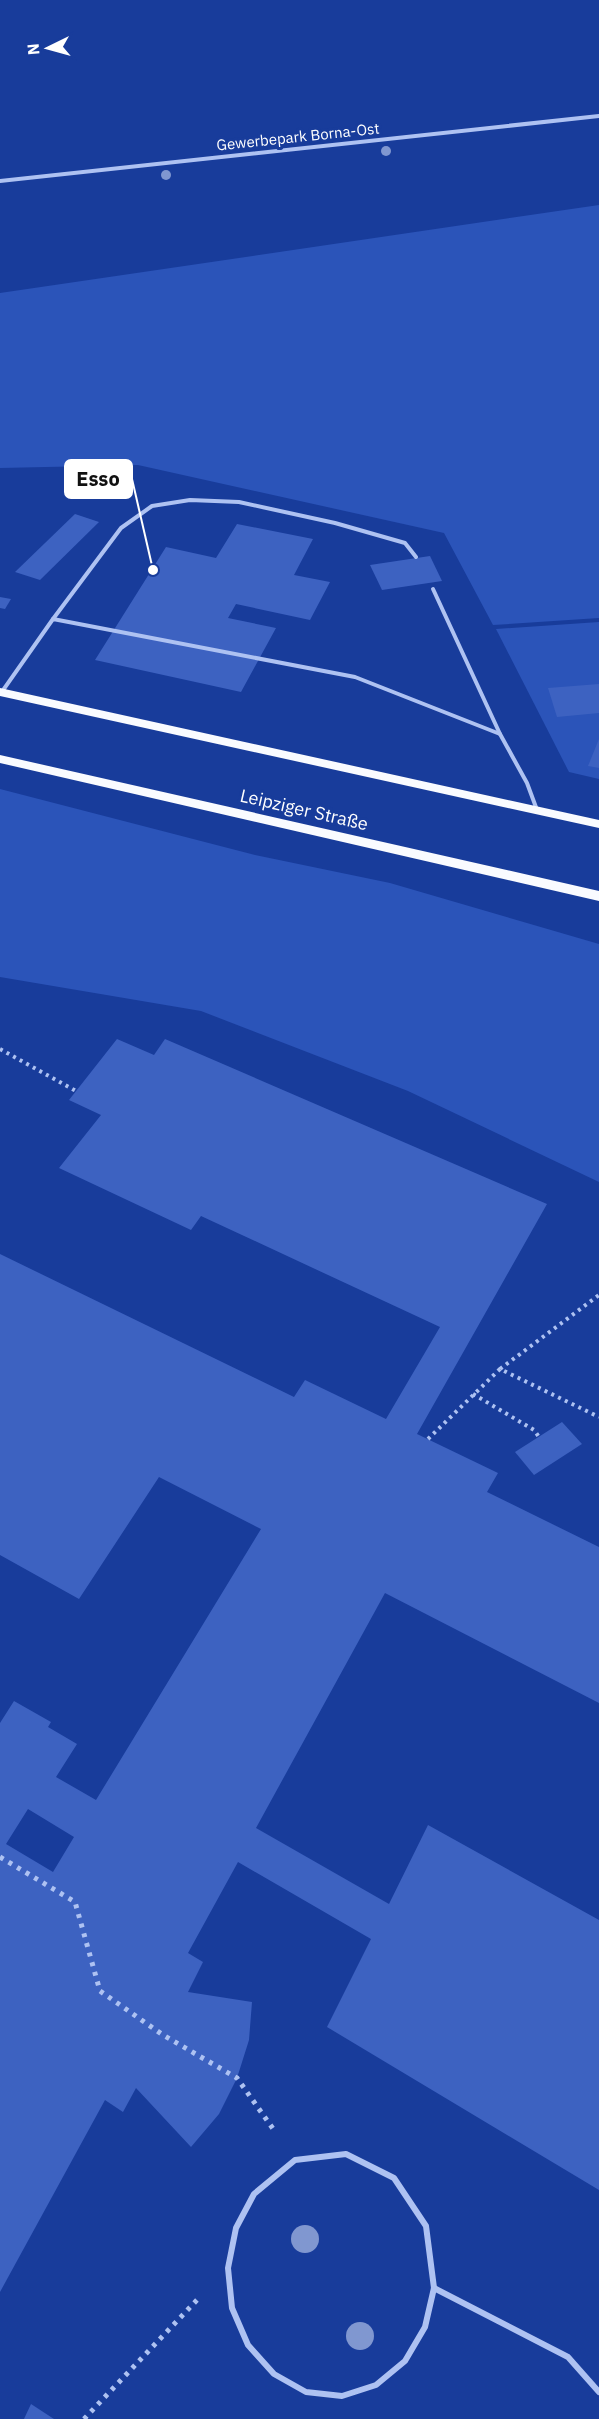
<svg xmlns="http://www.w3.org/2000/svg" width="599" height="2419" font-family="'IBM Plex Sans',sans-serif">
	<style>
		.green { fill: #2b54b9 }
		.building { fill: #3d62c1; fill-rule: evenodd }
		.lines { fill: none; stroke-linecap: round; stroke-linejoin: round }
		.path-far1 { stroke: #aec2f2; stroke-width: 4; stroke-dasharray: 3 4.5; stroke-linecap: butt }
		.path { stroke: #aec2f2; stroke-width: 5; stroke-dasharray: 4 6; stroke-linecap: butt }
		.lane-far1 { stroke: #aec2f2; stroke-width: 4 }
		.lane { stroke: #aec2f2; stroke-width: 6 }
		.street { stroke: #aec2f2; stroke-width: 4 }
		.primary { fill: #f9fbff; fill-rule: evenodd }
		.tree { fill: #8097d0 }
		.labels { text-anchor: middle; stroke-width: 6; stroke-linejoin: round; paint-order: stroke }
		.far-street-label { font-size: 15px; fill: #fff; stroke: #183c9b }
		.street-label { font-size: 18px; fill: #fff; stroke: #183c9b }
		.leader { fill: none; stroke: #fff; stroke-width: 2 }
		.callout-dot { fill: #fff; stroke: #183c9b; stroke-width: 2 }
		.callout { fill: #fff; stroke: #fff; stroke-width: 2 }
		.callout-label { font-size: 20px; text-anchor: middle; font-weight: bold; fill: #111 }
	</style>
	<rect width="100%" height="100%" fill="#183c9b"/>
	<!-- green -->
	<g class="green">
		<polygon points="599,205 599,618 493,625 444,533 138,465 0,468 0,293"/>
		<polygon points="599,622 599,779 569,772 496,629"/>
		<polygon points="0,789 255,855 390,883 599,944 599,1182 408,1091 201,1011 0,977"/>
	</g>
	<!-- building -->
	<g class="building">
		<polygon points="75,514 99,522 40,580 15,572"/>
		<polygon points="237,524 313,539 294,575 330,582 310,620 236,604 228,618 276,628 241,692 95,660 166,547 216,558"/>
		<polygon points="430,556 442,581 382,590 370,565"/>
		<polygon points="0,597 11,599 5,609 0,608"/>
		<polygon points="599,684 599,713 557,717 548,688"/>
		<polygon points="599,739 599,768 588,766"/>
		<path d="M117,1039l37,16 11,-16 382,165 -130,230 81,39 -11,19 112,55v156l-214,-110 -129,235 133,76 39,-79 171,95v270l-272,-163 44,-88 -133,-77 -50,91 15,9 -15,30 64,10 -3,38 -12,38 -18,36 -28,33 -55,-59 -13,24 -18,-12 -105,192v-569l14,-22 37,21 -3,5 29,17 -21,33 40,23 165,-271 -102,-52 -80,122 -79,-44v-301l294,143 11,-17 81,39 54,-92 -239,-111 -10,14 -132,-62 42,-53 -32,-15zM28,1809l46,28 -21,35 -47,-28z"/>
		<polygon points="562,1422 582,1444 534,1475 515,1452"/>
		<polygon points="31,2404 54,2419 24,2419"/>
	</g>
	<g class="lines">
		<!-- path-far1 -->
		<g class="path-far1">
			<polyline points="0,1049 76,1091"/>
			<polyline points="500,1369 599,1295"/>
			<polyline points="473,1394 534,1430 539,1437"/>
			<polyline points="428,1439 500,1369 599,1417"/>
		</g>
		<!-- path -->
		<g class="path">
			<polyline points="0,1857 75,1902 100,1991 163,2035 237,2078 276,2133"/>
			<polyline points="84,2419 197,2300"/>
		</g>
		<!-- lane-far1 -->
		<g class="lane-far1">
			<polyline points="433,589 500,734"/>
			<polyline points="53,619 121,528 152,506 190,500 239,502 335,523 405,543 416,557"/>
			<polyline points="1,693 53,619 355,677 500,734 527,783 537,810"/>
		</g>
		<!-- lane -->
		<g class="lane">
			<polygon points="346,2154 394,2178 426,2226 434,2288 425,2327 405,2361 376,2385 342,2396 306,2392 274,2374 248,2345 232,2308 228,2268 236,2228 254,2194 295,2160"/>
			<polyline points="434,2288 568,2357 599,2392"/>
		</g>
		<!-- street -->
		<polyline class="street" points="0,181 599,116"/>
		<!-- primary -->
		<g class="primary">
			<polygon points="0,688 599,820 599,828 0,696"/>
			<polygon points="0,755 599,891 599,901 0,763"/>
		</g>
	</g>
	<!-- trees -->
	<g class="tree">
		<circle cx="386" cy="151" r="5"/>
		<circle cx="166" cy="175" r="5"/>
		<circle cx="305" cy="2239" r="14"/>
		<circle cx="360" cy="2336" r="14"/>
	</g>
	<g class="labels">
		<!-- far-street labels -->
		<g class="far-street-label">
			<text transform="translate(298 137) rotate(-6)" y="5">Gewerbepark Borna-Ost</text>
		</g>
		<!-- street labels -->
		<g class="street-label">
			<text transform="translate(304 810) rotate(13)" y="6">Leipziger Straße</text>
		</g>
	</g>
	<!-- callouts -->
	<path class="leader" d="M153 570L132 479"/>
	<circle class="callout-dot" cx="153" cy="570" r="6"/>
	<rect class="callout" x="65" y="460" width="67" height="38" rx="6"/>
	<g class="callout-label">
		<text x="98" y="486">Esso</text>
	</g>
	<!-- north arrow -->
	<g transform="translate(48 48) rotate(265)" stroke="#183c9b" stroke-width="4.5" paint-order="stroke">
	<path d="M0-4.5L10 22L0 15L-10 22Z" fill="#ffffff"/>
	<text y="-9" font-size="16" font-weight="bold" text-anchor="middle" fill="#ffffff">N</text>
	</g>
</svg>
